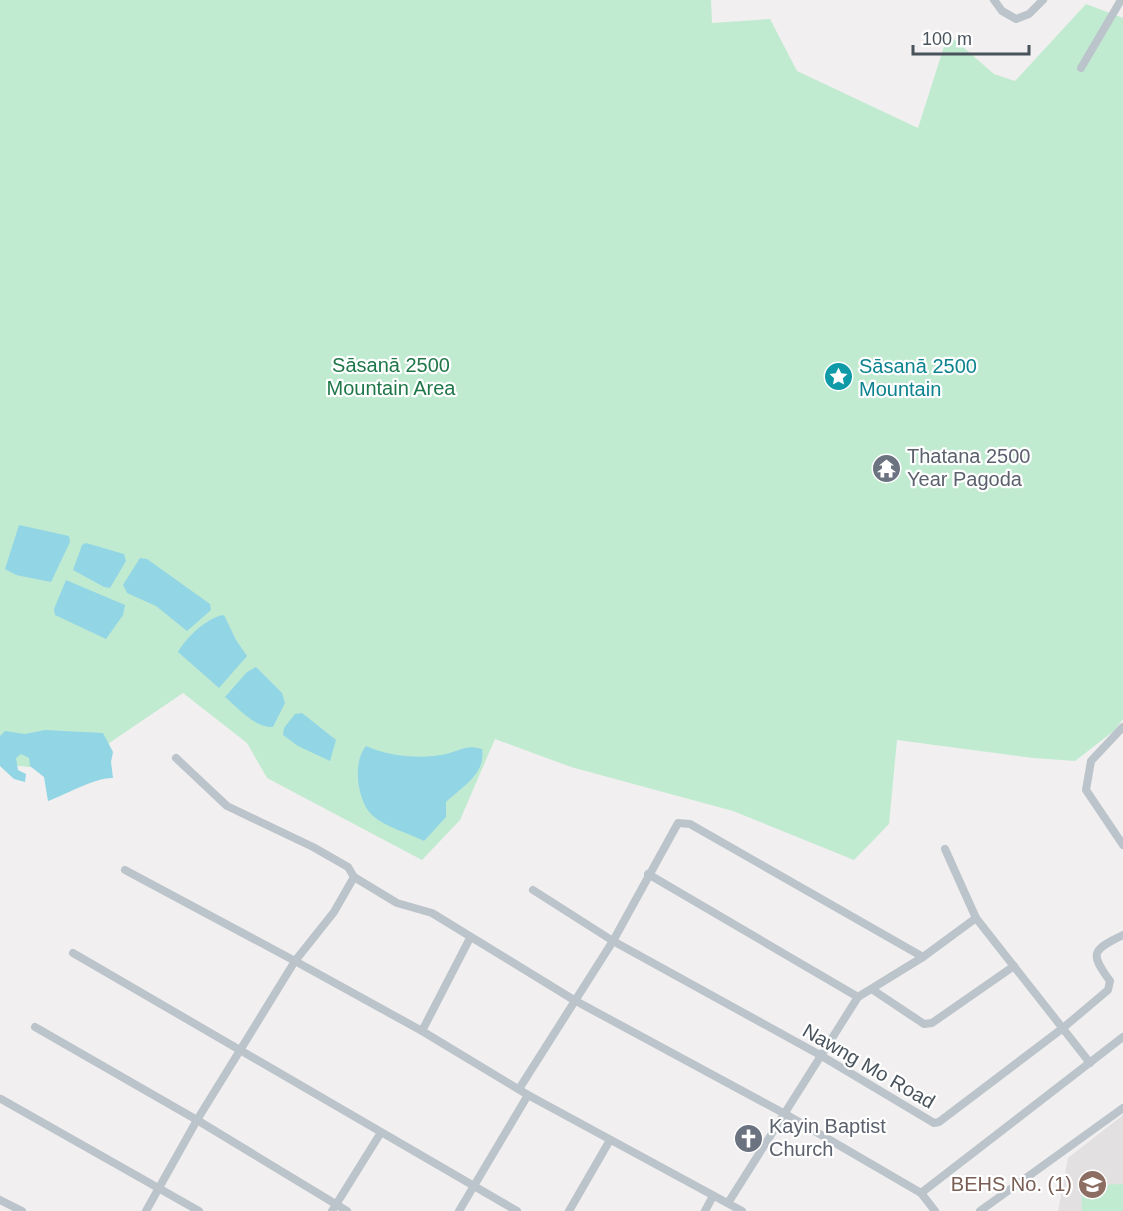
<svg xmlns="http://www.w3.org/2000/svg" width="1123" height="1211" font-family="Helvetica,sans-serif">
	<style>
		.education { fill: #e2e0e0 }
		.green { fill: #c1ebd1 }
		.water { fill: #92d5e5 }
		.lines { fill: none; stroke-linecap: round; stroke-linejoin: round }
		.minor { stroke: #bcc4cb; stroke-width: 8 }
		.labels { text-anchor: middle; stroke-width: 4.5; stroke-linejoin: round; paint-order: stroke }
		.park-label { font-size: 20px; fill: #1f7749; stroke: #fff }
		.culture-label { font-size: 20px; fill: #0d838f; stroke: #fff; text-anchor: start }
		.worship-label { font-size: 20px; fill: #5b616d; stroke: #fff; text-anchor: start }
		.street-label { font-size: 20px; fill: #49535b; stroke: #fff }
		.education-label { font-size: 20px; fill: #785e54; stroke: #fff; text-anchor: end }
	</style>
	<rect width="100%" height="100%" fill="#f1efef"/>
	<!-- education -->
	<polygon class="education" points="1123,1115 1123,1211 1058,1211 1068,1158"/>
	<!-- green -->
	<g class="green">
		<polygon points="0,0 711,0 712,23 770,19 797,71 918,128 948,34 994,74 1015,81 1086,4 1123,18 1123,719 1115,730 1075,761 1033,758 897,740 889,824 854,860 733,811 571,767 495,739 460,820 422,860 267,778 247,743 183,693 68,771 0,764"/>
		<polygon points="1123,1184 1123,1211 1082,1211 1081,1186"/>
	</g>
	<!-- water -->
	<g class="water">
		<polygon points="19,525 69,536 70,542 51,582 16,575 5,569"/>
		<polygon points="86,543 124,554 126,561 110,588 104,587 73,570 82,545"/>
		<polygon points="140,558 147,559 210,604 211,610 187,631 156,606 127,593 123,585"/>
		<polygon points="66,580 125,605 123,615 106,639 55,615 54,609"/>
		<path d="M224,615l12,25 11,16 -28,32 -41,-36c8,-14 29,-35 46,-37z"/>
		<path d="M256,667l26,26 3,10 -12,24c-18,1 -36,-20 -48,-30l22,-25z"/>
		<polygon points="302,713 336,740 330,761 298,746 283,735 284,728 295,714"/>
		<path d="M45,730l58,3 10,19 -2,10 2,16c-17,-1 -46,16 -65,23l-4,-24 -14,-11 -1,-8 -8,-4 -5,4 2,12 8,4 -1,8 -11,-3 -14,-13v-30l5,-5 20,3z"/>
		<path d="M366,746c25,11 57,14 84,7 15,-4 16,-8 32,-4 4,25 -19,37 -36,53v15l-22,24c-16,-8 -38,-14 -51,-25 -16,-14 -21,-54 -7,-70z"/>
	</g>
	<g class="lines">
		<!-- minor -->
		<g class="minor">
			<polyline points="994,0 1002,11 1016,19 1029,14 1043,0"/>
			<polyline points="1081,68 1121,0"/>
			<polyline points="1123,727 1091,761 1086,790 1123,845"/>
			<polyline points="176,758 227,806 313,847 348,867 354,877 397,903 432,913 574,1000 787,1115 921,1193 1123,1037"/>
			<polyline points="945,849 976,918 1090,1063"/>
			<polyline points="125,870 295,961 422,1031 528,1095 742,1211"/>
			<polyline points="648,874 858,997"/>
			<path d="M533,890l80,51 207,114 114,68 5,-1 124,-94 45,-38 2,-9c-20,-27 -19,-31 13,-46"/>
			<polyline points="73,953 517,1211"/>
			<polyline points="873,990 924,1024 932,1023 1014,966"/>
			<polyline points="35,1027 197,1120 347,1211"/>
			<polyline points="422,1031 470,938"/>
			<polyline points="519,1089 613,941 678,823 690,824 923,957"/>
			<polyline points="1,1099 199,1211"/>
			<polyline points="921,1193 935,1211"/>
			<polyline points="0,1200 22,1211"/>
			<polyline points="728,1203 858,997 923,957 976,918"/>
			<polyline points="146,1211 197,1120 295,961 334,912 354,877"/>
			<polyline points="332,1211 380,1134"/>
			<polyline points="459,1211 528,1095"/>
			<polyline points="569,1211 610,1140"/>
			<polyline points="705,1211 713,1196"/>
			<polyline points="980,1211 1123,1108"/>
		</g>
	</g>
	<!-- icons -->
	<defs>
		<symbol id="sight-disc" viewBox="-11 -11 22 22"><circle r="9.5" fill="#0f9aa8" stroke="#fff"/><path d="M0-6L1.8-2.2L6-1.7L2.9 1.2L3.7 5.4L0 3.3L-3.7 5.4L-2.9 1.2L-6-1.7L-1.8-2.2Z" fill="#fff"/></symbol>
		<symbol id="temple-disc" viewBox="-11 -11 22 22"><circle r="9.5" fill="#6b7280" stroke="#fff"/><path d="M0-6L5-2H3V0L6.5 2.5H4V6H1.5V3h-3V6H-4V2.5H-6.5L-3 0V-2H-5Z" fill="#fff"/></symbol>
		<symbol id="church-disc" viewBox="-11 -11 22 22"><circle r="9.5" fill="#6b7280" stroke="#fff"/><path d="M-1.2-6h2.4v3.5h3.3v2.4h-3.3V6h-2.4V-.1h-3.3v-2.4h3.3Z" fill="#fff"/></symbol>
		<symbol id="school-disc" viewBox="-11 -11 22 22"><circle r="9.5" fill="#8d6e63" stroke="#fff"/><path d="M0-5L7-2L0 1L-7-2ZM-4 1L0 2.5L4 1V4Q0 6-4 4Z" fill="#fff"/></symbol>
	</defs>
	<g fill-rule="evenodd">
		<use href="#sight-disc" x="822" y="360" width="33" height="33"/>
		<use href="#temple-disc" x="870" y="452" width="33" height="33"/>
		<use href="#church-disc" x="732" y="1122" width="33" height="33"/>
		<use href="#school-disc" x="1076" y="1168" width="33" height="33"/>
	</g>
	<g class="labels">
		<!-- park labels -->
		<g class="park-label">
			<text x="391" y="372">Sāsanā 2500<tspan x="391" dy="23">Mountain Area</tspan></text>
		</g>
		<!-- culture labels -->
		<g class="culture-label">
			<text x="859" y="373">Sāsanā 2500<tspan x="859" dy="23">Mountain</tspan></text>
		</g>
		<!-- worship labels -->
		<g class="worship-label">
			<text x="907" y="463">Thatana 2500<tspan x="907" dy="23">Year Pagoda</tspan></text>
			<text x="769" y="1133">Kayin Baptist<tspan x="769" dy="23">Church</tspan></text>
		</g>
		<!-- street labels -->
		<g class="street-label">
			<text transform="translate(869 1066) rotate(30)" y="7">Nawng Mo Road</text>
		</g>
		<!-- education labels -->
		<g class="education-label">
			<text x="1072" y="1191">BEHS No. (1)</text>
		</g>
	</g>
	<!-- scale -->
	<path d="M913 45v9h116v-9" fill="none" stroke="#49535b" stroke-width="3"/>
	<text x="922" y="45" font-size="18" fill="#49535b" stroke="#ffffff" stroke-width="4.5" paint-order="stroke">100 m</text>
</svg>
